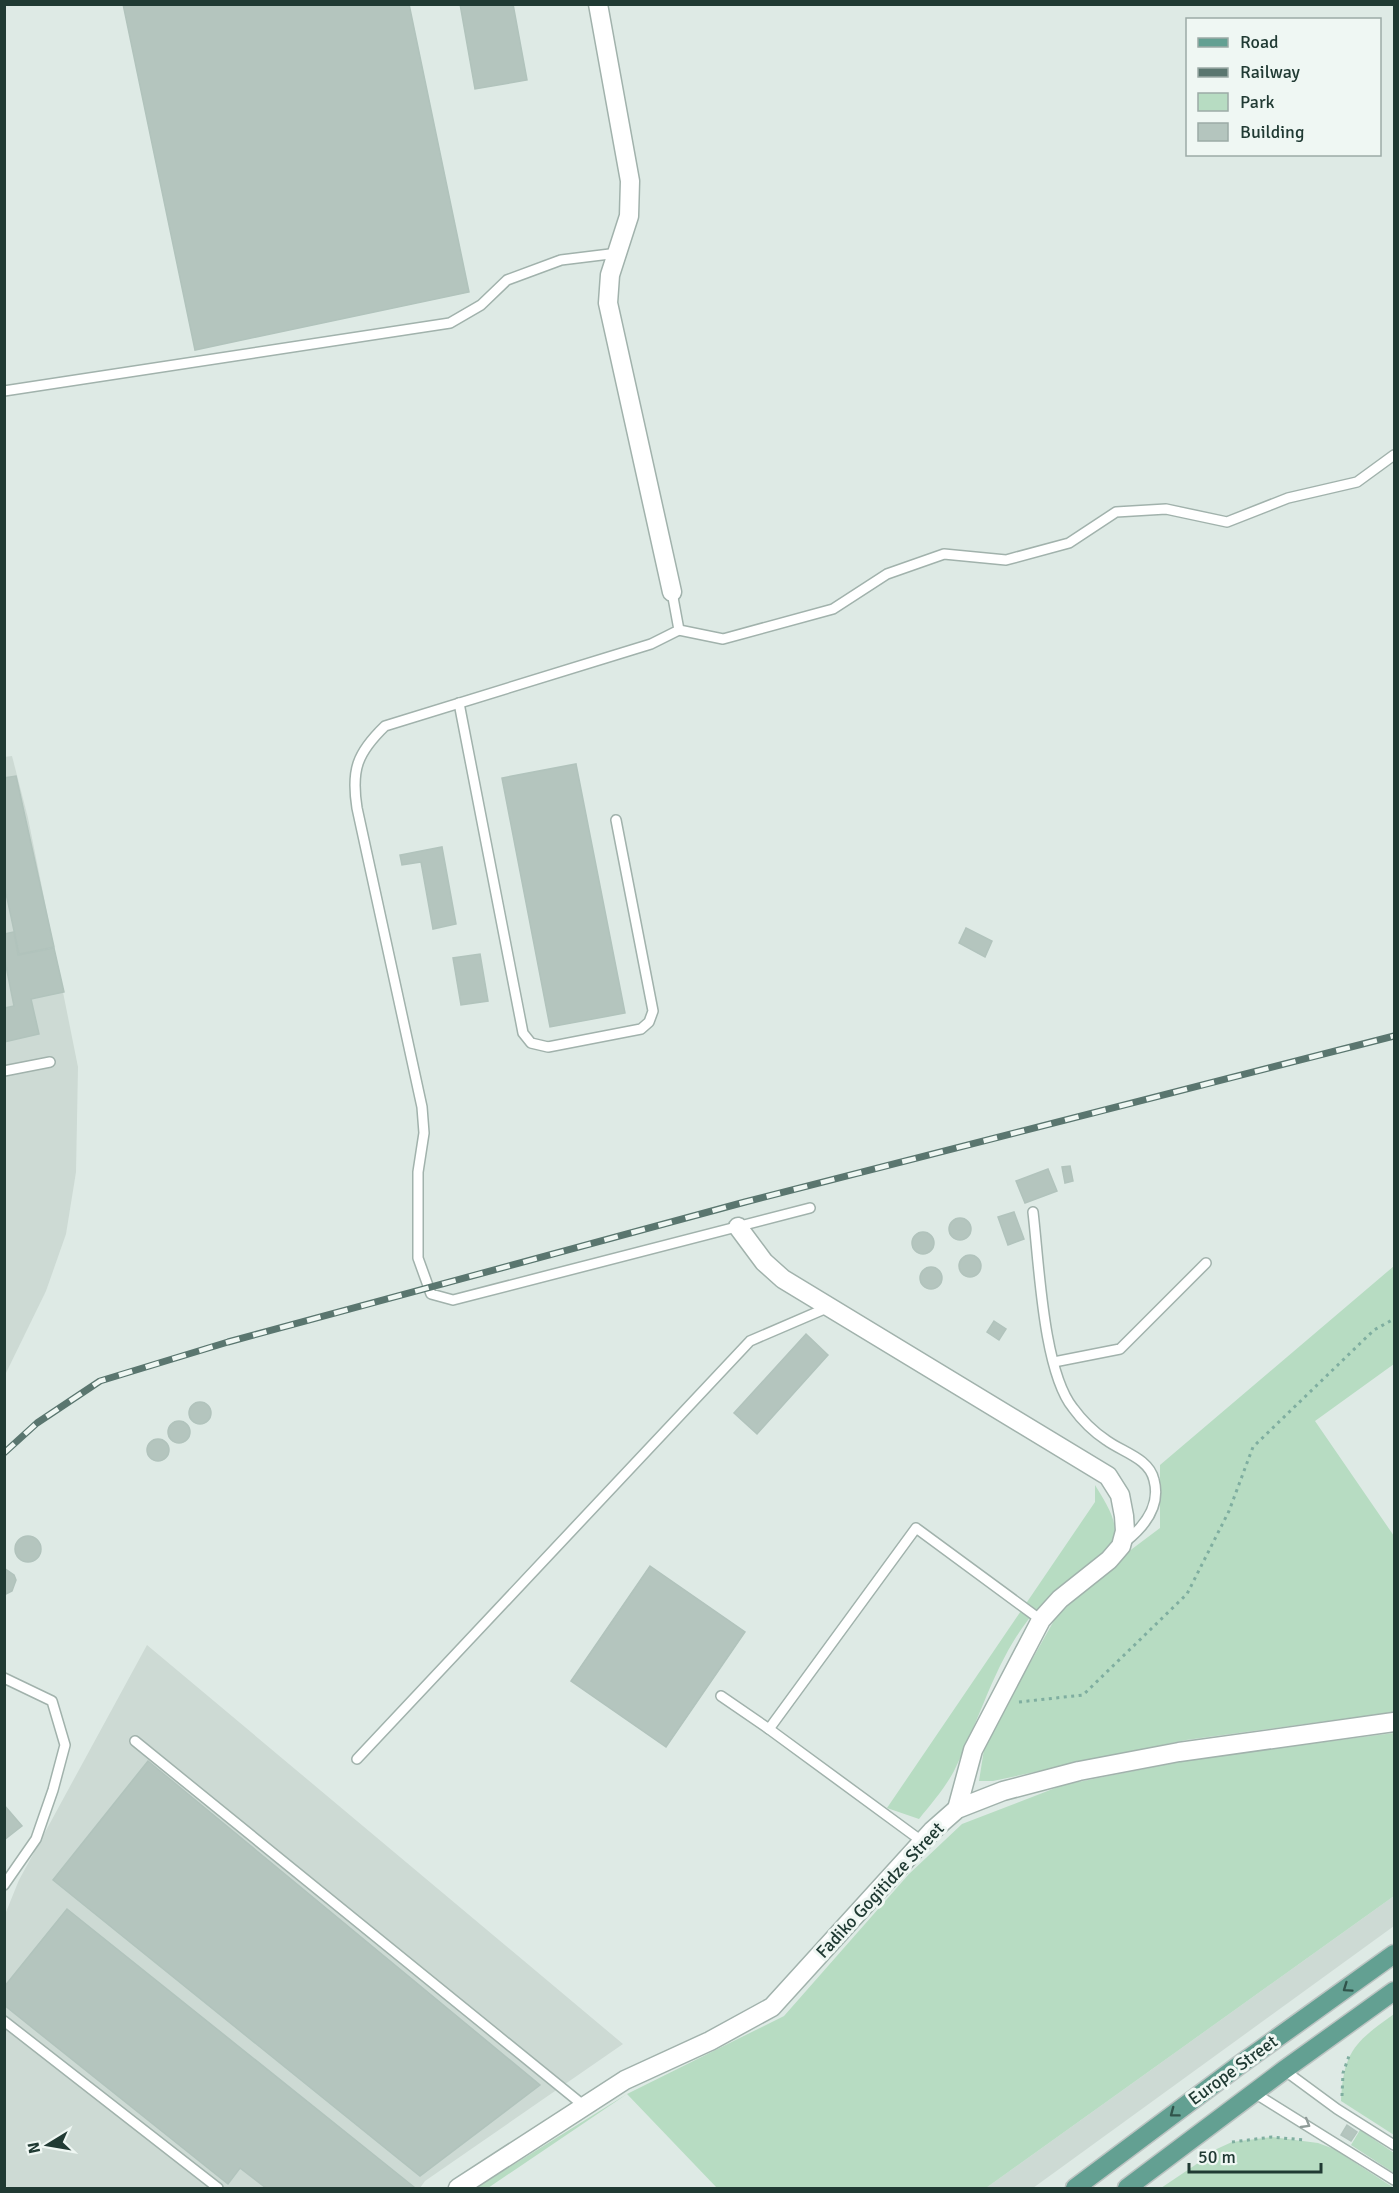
<svg xmlns="http://www.w3.org/2000/svg" width="1399" height="2193" font-family="Signika,sans-serif">
	<style>
		.built { fill: #cddad4 }
		.green { fill: #b7dcc2 }
		.building { fill: #b4c5be; stroke: #b1c3bc; stroke-width: 1.5 }
		.lines { fill: none; stroke-linecap: round; stroke-linejoin: round }
		.service-casing { stroke: #a1b2ac; stroke-width: 12 }
		.minor-casing { stroke: #a1b2ac; stroke-width: 21 }
		.primary-casing { stroke: #bcc4c2; stroke-width: 21 }
		.path { stroke: #7faea0; stroke-width: 3; stroke-dasharray: 3 4.5; stroke-linecap: butt }
		.service { stroke: #fff; stroke-width: 9 }
		.minor { stroke: #fff; stroke-width: 18 }
		.primary { stroke: #63a092; stroke-width: 18 }
		.rail-casing { stroke: #5a766f; stroke-width: 7 }
		.rail { stroke: #eff7f3; stroke-width: 4.5; stroke-dasharray: 14; stroke-linecap: butt }
		.oneway { stroke: #31544b }
		.oneway2 { stroke: #909c99 }
		.labels { text-anchor: middle; stroke-width: 6; stroke-linejoin: round; paint-order: stroke }
		.street-label { font-size: 18px; fill: #203a33; stroke: #eff7f3 }
	</style>
	<rect width="100%" height="100%" fill="#deeae5"/>
	<!-- built -->
	<g class="built">
		<polygon points="12,756 28,818 78,1067 76,1172 66,1234 46,1291 5,1375 4,757"/>
		<polygon points="147,1645 623,2044 425,2181 420,2188 14,2188 4,2186 4,1917 19,1880"/>
		<polygon points="1394,1896 1394,1926 1033,2188 986,2188"/>
	</g>
	<!-- green -->
	<g class="green">
		<polygon points="1394,1266 1394,1364 1315,1421 1394,1536 1394,1712 1186,1740 993,1781 979,1781 985,1743 1056,1617 1116,1561 1160,1528 1160,1465"/>
		<path d="M1095,1485c9,15 24,36 19,54 -9,29 -65,55 -86,81 -34,44 -49,102 -74,151 -9,17 -23,33 -35,48l-32,-11 208,-306z"/>
		<polygon points="1394,1733 1394,1896 986,2188 717,2188 627,2094 488,2188 476,2188 627,2094 784,2016 909,1874 962,1824 1063,1785 1199,1758"/>
		<path d="M1394,2014v121l-53,-34c2,-49 14,-59 53,-87z"/>
		<polygon points="1360,2130 1394,2153 1394,2173 1351,2145"/>
		<polygon points="1272,2137 1318,2143 1334,2149 1394,2188 1161,2188 1210,2155 1208,2153 1232,2142"/>
	</g>
	<!-- building -->
	<g class="building">
		<polygon points="123,4 409,4 469,292 195,350"/>
		<polygon points="460,4 513,4 527,80 475,89"/>
		<polygon points="576,764 625,1013 550,1027 502,778"/>
		<polygon points="16,776 54,947 19,954 4,884 4,778"/>
		<polygon points="442,847 456,924 433,929 421,862 402,865 400,855"/>
		<polygon points="966,928 992,941 985,957 959,943"/>
		<polygon points="14,932 18,955 54,948 64,992 31,999 39,1034 4,1042 4,1008 14,1006 4,956 4,934"/>
		<polygon points="480,954 488,1001 461,1005 453,958"/>
		<polygon points="1070,1166 1073,1181 1065,1183 1062,1167"/>
		<polygon points="1048,1169 1057,1191 1025,1203 1016,1181"/>
		<polygon points="1014,1212 1024,1239 1008,1245 998,1217"/>
		<circle cx="960" cy="1229" r="11"/>
		<circle cx="923" cy="1243" r="11"/>
		<circle cx="970" cy="1266" r="11"/>
		<circle cx="931" cy="1278" r="11"/>
		<polygon points="994,1321 1006,1329 999,1340 987,1332"/>
		<polygon points="806,1334 828,1355 757,1434 734,1413"/>
		<circle cx="200" cy="1413" r="11"/>
		<circle cx="179" cy="1432" r="11"/>
		<circle cx="158" cy="1450" r="11"/>
		<circle cx="28" cy="1549" r="13"/>
		<polygon points="650,1566 745,1632 666,1747 571,1681"/>
		<polygon points="4,1568 14,1575 16,1580 12,1591 4,1595"/>
		<polygon points="148,1761 540,2085 420,2176 53,1880"/>
		<polygon points="4,1805 22,1826 4,1840"/>
		<polygon points="67,1909 414,2187 412,2188 266,2188 240,2168 228,2184 4,2005 4,1987"/>
		<polygon points="1347,2125 1357,2132 1351,2141 1341,2135"/>
	</g>
	<g class="lines">
		<defs>
			<g id="service">
				<polyline points="4,391 450,323 481,305 507,280 561,260 618,253"/>
				<path d="M672,592l7,38 -28,14 -266,82c-28,27 -34,44 -28,82l65,299 2,26 -6,39v86l13,36 22,6 357,-92"/>
				<polyline points="679,630 723,639 833,609 887,574 944,554 1006,560 1069,543 1116,512 1166,509 1227,522 1288,498 1357,482 1394,455"/>
				<polyline points="459,703 523,1033 531,1043 548,1047 641,1029 649,1022 653,1011 616,820"/>
				<polyline points="4,1071 50,1062"/>
				<path d="M1033,1212c6,50 10,159 40,196 8,11 21,24 33,32 16,12 43,18 48,40 7,26 -10,47 -29,62"/>
				<polyline points="1054,1362 1120,1349 1206,1263"/>
				<polyline points="4,1678 52,1701 65,1745 53,1790 36,1839 4,1885"/>
				<polyline points="721,1696 769,1729"/>
				<polyline points="135,1741 583,2105"/>
				<polyline points="357,1759 750,1341 829,1307"/>
				<polyline points="923,1842 769,1729 916,1528 1041,1620"/>
				<polyline points="4,2021 218,2188"/>
				<polyline points="1284,2070 1337,2109 1394,2145"/>
				<polyline points="1256,2094 1394,2180"/>
			</g>
			<g id="minor">
				<polyline points="598,4 630,181 629,216 610,275 608,303 672,592"/>
				<polyline points="738,1227 764,1262 783,1279 1108,1476 1120,1495 1124,1516 1125,1531 1121,1546 1109,1560 1060,1599 1041,1620 973,1750 957,1809"/>
				<polyline points="458,2188 625,2080 710,2041 772,2007 932,1831 957,1809 1003,1791 1079,1771 1179,1752 1394,1722"/>
			</g>
			<g id="primary">
				<polyline points="1075,2188 1238,2066 1394,1954"/>
				<polyline points="1127,2188 1284,2070 1394,1991"/>
			</g>
		</defs>
		<!-- service casing -->
		<use href="#service" class="service-casing"/>
		<!-- minor casing -->
		<use href="#minor" class="minor-casing"/>
		<!-- primary casing -->
		<use href="#primary" class="primary-casing"/>
		<!-- path -->
		<g class="path">
			<polyline points="1019,1702 1083,1695 1187,1594 1229,1511 1253,1447 1374,1330 1394,1319"/>
			<polyline points="1342,2096 1343,2073 1349,2056"/>
			<polyline points="1232,2142 1272,2137 1304,2140"/>
		</g>
		<!-- service -->
		<use href="#service" class="service"/>
		<!-- minor -->
		<use href="#minor" class="minor"/>
		<!-- primary -->
		<use href="#primary" class="primary"/>
		<defs>
			<polyline id="rail" points="4,1453 37,1423 100,1381 228,1342 745,1202 1394,1036"/>
		</defs>
		<!-- rail casing -->
		<use href="#rail" class="rail-casing"/>
		<!-- rail -->
		<use href="#rail" class="rail"/>
	</g>
	<!-- one-way arrows -->
	<defs><path id="oneway-chevron" d="M-2-3.5L2.5 0L-2 3.5" fill="none" stroke-width="1.6" stroke-linecap="round" stroke-linejoin="round" transform="scale(1.5)"/></defs>
	<g class="oneway">
		<use href="#oneway-chevron" transform="translate(1347 1988) rotate(145)"/>
		<use href="#oneway-chevron" transform="translate(1174 2113) rotate(143)"/>
	</g>
	<use class="oneway2" href="#oneway-chevron" transform="translate(1306 2124) rotate(31)"/>
	<g class="labels">
		<!-- street labels -->
		<g class="street-label">
			<text transform="translate(880 1890) rotate(-47)" y="6">Fadiko Gogitidze Street</text>
			<text transform="translate(1233 2070) rotate(-36)" y="6">Europe Street</text>
		</g>
	</g>
	<!-- border -->
	<rect width="1399" height="2193" fill="none" stroke="#203a33" stroke-width="12"/>
	<!-- legend -->
	<rect x="1186" y="18" width="195" height="138" fill="#eff7f3" stroke="#9caba6" stroke-width="1.5"/>
	<rect x="1198" y="38" width="30" height="9" fill="#63a092" stroke="#9caba6" stroke-width="1.5"/>
	<text x="1240" y="48" font-size="18" fill="#203a33">Road</text>
	<rect x="1198" y="68" width="30" height="9" fill="#5a766f" stroke="#9caba6" stroke-width="1.5"/>
	<text x="1240" y="78" font-size="18" fill="#203a33">Railway</text>
	<rect x="1198" y="93" width="30" height="18" fill="#b7dcc2" stroke="#9caba6" stroke-width="1.5"/>
	<text x="1240" y="108" font-size="18" fill="#203a33">Park</text>
	<rect x="1198" y="123" width="30" height="18" fill="#b4c5be" stroke="#9caba6" stroke-width="1.5"/>
	<text x="1240" y="138" font-size="18" fill="#203a33">Building</text>
	<!-- north arrow -->
	<g transform="translate(48 2145) rotate(259)" stroke="#eff7f3" stroke-width="4.5" paint-order="stroke">
	<path d="M0-4.5L10 22L0 15L-10 22Z" fill="#203a33"/>
	<text y="-9" font-size="16" font-weight="bold" text-anchor="middle" fill="#203a33">N</text>
	</g>
	<!-- scale -->
	<path d="M1189 2163v9h132v-9" fill="none" stroke="#203a33" stroke-width="3"/>
	<text x="1198" y="2163" font-size="18" fill="#203a33" stroke="#eff7f3" stroke-width="4.5" paint-order="stroke">50 m</text>
</svg>
